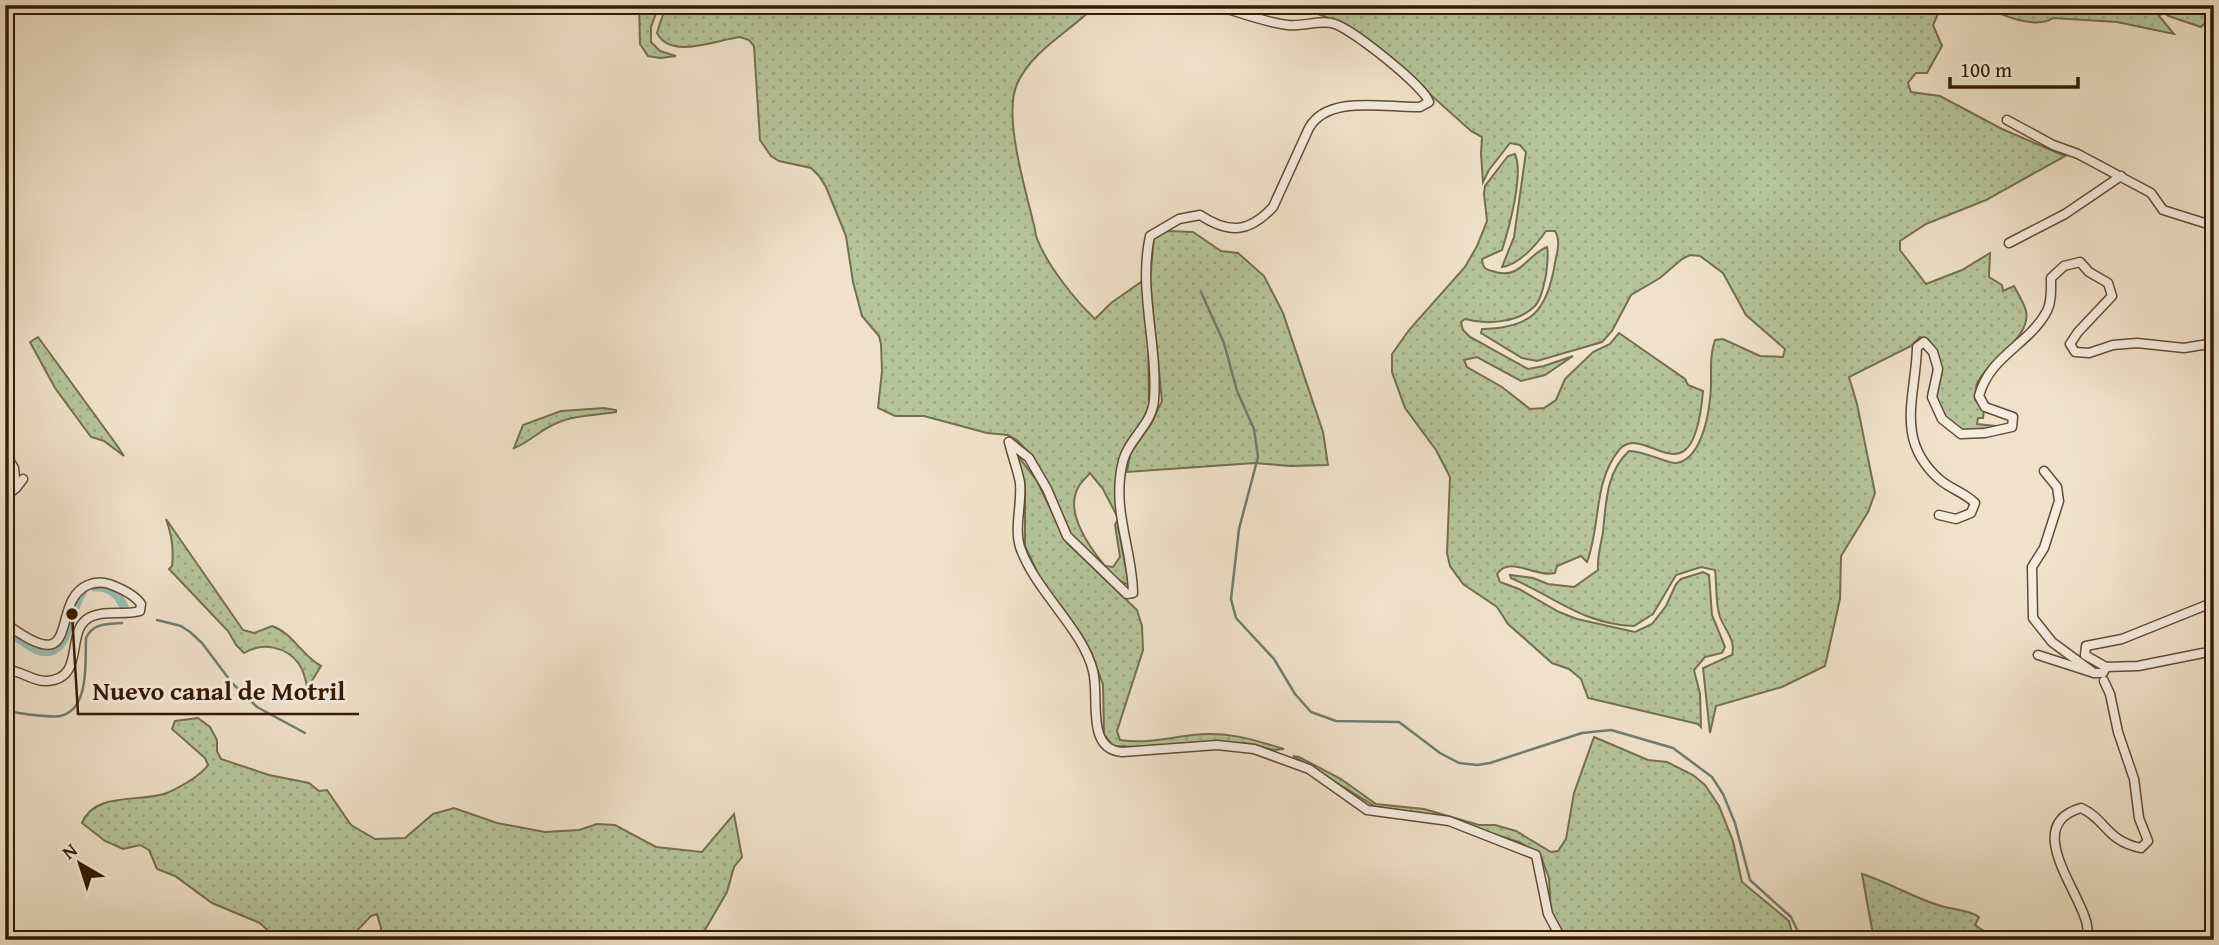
<svg xmlns="http://www.w3.org/2000/svg" width="2219" height="945" font-family="'Gentium Book Plus',serif">
	<style>
		.grass { fill: url(#grass-dots); stroke: #746f4e; stroke-width: 2 }
		.lines { fill: none; stroke-linecap: round; stroke-linejoin: round }
		.stream { stroke: #717c6d; stroke-width: 2.5 }
		.canal { stroke: #9abeb6; stroke-width: 9 }
		.street-casing { stroke: #624c32; stroke-width: 11 }
		.street { stroke: #f5ecdd; stroke-width: 8 }
		.leader { fill: none; stroke: #331a00; stroke-width: 2.5 }
		.callout-dot { fill: #331a00; stroke: #f5ecdd; stroke-width: 2.5 }
		.callout-label { font-size: 26px; text-anchor: middle; font-weight: bold; fill: #331a00; stroke: #f5ecdd; stroke-width: 6; stroke-linejoin: round; paint-order: stroke }
	</style>
	<defs>
		<pattern id="grass-dots" width="8" height="8" patternUnits="userSpaceOnUse" patternTransform="scale(1.75)"><rect width="8" height="8" fill="#b5c49b"/><path d="M2 2h.1M6 6h.1" fill="none" stroke="#9ca884" stroke-width="1.8" stroke-linecap="round"/></pattern>
	</defs>
	<rect width="100%" height="100%" fill="#f0e2ca"/>
	<filter id="stains"><feTurbulence type="fractalNoise" baseFrequency=".00286" numOctaves="4"/><feColorMatrix values="0 0 0 0 .2 0 0 0 0 .09 0 0 0 0 .02 0 0 0 .5 -.17"/></filter>
	<radialGradient id="worn" r=".72"><stop offset=".6" stop-color="#630" stop-opacity="0"/><stop offset="1" stop-color="#630" stop-opacity=".3"/></radialGradient>
	<!-- grass -->
	<g class="grass">
		<polygon points="639,5 659,5 651,27 651,42 660,51 676,56 660,58 648,56 640,44"/>
		<path d="M666,5h430c-25,26 -64,45 -79,79 -14,31 8,104 16,137 2,6 2,14 5,20 10,25 37,59 57,78l16,-16 30,-21 4,10 3,41 1,73 -32,73 -1,35 -13,-25 -13,-16c-3,4 -8,8 -11,13 -16,25 11,62 26,80l8,1 7,-10 -5,-32 2,-4 12,64 -14,-6 -44,-44 -22,-49 -17,-30 -14,-15 -10,-6 -21,-2 -63,-17h-29l-17,-8 4,-37 -1,-27 -2,-8 -17,-20 -9,-34 -7,-46 -20,-49 -7,-11 -8,-8 -32,-7 -8,-5 -11,-16 -6,-94 -5,-6 -9,-3c-25,3 -69,23 -83,-4z"/>
		<path d="M1294,5h648l-9,20 9,21 -15,27h-11l-8,10 3,9 29,4 62,33 63,27 -79,44 -60,24 -26,17v9l26,34 36,-14 28,-17 -1,24 13,8 1,6 11,-5c4,8 10,17 12,25 6,27 -39,49 -49,73 -2,4 -1,11 -2,16l9,10 -1,8h-5l-1,6 28,3 -16,3h-29l-15,-13 -11,-20 2,-45 -8,-13 -8,-2 -9,9 -62,31 8,27 18,89 -7,19 -27,44 -1,43 -15,67 -43,21 -66,19 -6,27 -7,-65 29,-13c4,-15 -7,-25 -12,-38 -5,-14 -3,-33 -5,-47l-14,-3 -25,8 -23,39 -19,12c-49,-1 -81,-30 -123,-48l-1,-3 23,3 15,6 26,3 24,-17c-1,-14 3,-25 5,-38 3,-29 3,-60 26,-81 16,0 39,13 47,12 24,-3 32,-44 34,-64 3,-20 -2,-40 5,-59l8,-1 37,17 23,1 2,-8 -39,-34 -23,-42 -23,-17 -10,-1 -8,4 -22,19 -29,17 -19,36 -10,11 -65,19 -15,-3 -41,-25 1,-4c49,-1 65,-17 73,-66 2,-11 6,-22 0,-32h-9c-9,13 -27,34 -44,36l12,-30 12,-85 -6,-7 -10,-2 -21,27 -6,12 -2,-28 1,-17 -11,-6 -98,-88 -39,-23z"/>
		<path d="M1982,5h232v9l-13,13 -33,-11 -4,-4 -5,4 15,18 -57,-12 -64,-4c-17,12 -53,-3 -71,-13z"/>
		<path d="M1515,154c9,20 -6,74 -13,96l-20,9c1,8 2,10 10,12 29,10 33,-15 55,-24 2,9 0,19 -1,28 -2,9 -4,24 -11,31 -17,17 -49,19 -70,13l-4,3 2,8 7,7 58,32 16,-3 29,-10 -28,19 -24,6 -44,-24 -13,3 3,7 35,20 28,22 14,-1 12,-8 9,-21 28,-27 17,-8 9,-11 66,46 3,6 15,6c-10,118 -58,28 -84,59 -26,32 -18,75 -32,112l-6,-6 -24,10 -2,7c-19,5 -45,-18 -58,1l3,8 19,7 40,23 18,7 58,13 17,-8 14,-18 10,-22 5,-5 22,-7 6,3 3,40 13,32 -3,6 -17,4 -11,13 6,24 1,33 -3,-3 -110,-26 -7,-19 -12,-10 -17,-6 -44,-39 -11,-17 -34,-23 -13,-18 -3,-13 3,-76 -14,-27 -31,-42 -13,-36v-18l17,-24 56,-63 12,-21 10,-25 -3,-27 1,-8 23,-30z"/>
		<polygon points="1167,231 1193,232 1221,251 1238,253 1264,276 1283,313 1323,432 1328,465 1290,466 1255,463 1127,472 1130,454 1151,424 1162,401 1150,281 1154,237"/>
		<polygon points="38,337 116,444 124,456 104,441 91,437 55,388 30,342"/>
		<path d="M604,408l12,2v2c-18,3 -42,3 -59,11 -16,6 -27,19 -43,25l9,-23 38,-14z"/>
		<path d="M1015,452l22,29 30,62 70,67 5,16 1,24 -26,81 3,9c24,4 48,-2 72,-5 35,-4 59,4 92,14l-10,1 -29,-7 -42,-1 -65,5 -25,-1 -9,-12 -1,-49 -12,-33 -50,-72 -16,-34v-62z"/>
		<path d="M166,519l77,111 11,3 18,-7c21,7 30,30 49,40l-11,18 -1,12c-2,-10 -4,-24 -10,-32 -13,-18 -37,-22 -55,-11l-8,-8 -8,-14 -59,-62 3,-3c2,-17 0,-31 -6,-47z"/>
		<path d="M198,718l12,9 7,13v11l4,8 48,16 40,8 10,8 8,-1 24,35 24,14 30,-1 28,-24 21,-6 43,15 48,9 34,-2 18,-6 18,1 41,22 46,5 32,-38 8,43 -8,10 -7,25 -28,48h-319l1,-12 -4,-14 -6,2 -23,24 -71,-1 -17,-16 -48,-20 -37,-27 -18,-7 -8,-19 -9,-5 -17,4 -18,-8 -23,-18c13,-32 58,-20 85,-30 13,-6 32,-16 41,-28l-3,-7 -33,-29 3,-8z"/>
		<polygon points="1594,737 1648,760 1667,762 1693,775 1705,785 1719,806 1733,841 1742,882 1789,921 1794,940 1565,940 1551,914 1549,878 1540,854 1519,842 1429,814 1376,807 1293,756 1299,757 1341,779 1376,804 1424,809 1479,825 1495,825 1516,831 1551,852 1558,851 1566,839 1574,793"/>
		<path d="M1862,874c26,8 50,23 76,31 13,5 29,4 41,12l-4,8 22,15h-123z"/>
	</g>
	<g class="lines">
		<!-- stream -->
		<g class="stream">
			<polyline points="1201,292 1224,343 1237,391 1254,429 1258,457 1239,529 1231,599 1236,618 1274,659 1295,694 1311,712 1336,721 1399,722 1440,753 1459,763 1477,765 1490,763 1582,733 1611,730 1673,748 1712,777 1723,794 1735,823 1750,880 1791,917 1802,940"/>
			<polyline points="157,620 181,626 190,632 202,643 232,683 257,707 305,733"/>
			<path d="M5,711c15,2 41,7 55,5 30,-6 25,-55 26,-78 7,-15 21,-14 36,-15"/>
		</g>
		<!-- canal -->
		<g class="canal">
			<path d="M94,587c17,-1 25,8 31,22"/>
			<path d="M5,629c10,6 21,16 32,21 33,12 32,-41 45,-57"/>
		</g>
		<defs>
			<g id="street">
				<polyline points="2007,120 2053,145 2078,154 2151,193 2163,210 2214,226"/>
				<polyline points="2009,243 2065,214 2121,176"/>
				<path d="M1009,442l20,16 18,31 20,47 60,58 6,-1c-1,-46 -22,-84 -10,-132 6,-23 29,-36 31,-61 4,-55 -16,-110 -4,-164l29,-17 21,-4c29,19 49,18 73,-8l36,-79c19,-34 77,-20 111,-21l9,-5c-5,-16 -76,-72 -94,-78 -14,-5 -32,3 -47,1 -25,-3 -49,-13 -73,-20"/>
				<path d="M1009,442c3,14 9,28 11,41 2,21 -6,45 0,64 15,44 63,82 73,124 7,26 -8,78 29,81l95,-7 37,4 55,20 58,41 82,11 87,34 12,59 14,26"/>
				<polyline points="5,454 14,468 16,488"/>
				<polyline points="2044,471 2057,487 2059,501 2044,548 2032,567 2033,618 2052,642 2094,673"/>
				<polyline points="5,497 16,488 23,479"/>
				<path d="M1939,515l17,4 15,-6 4,-10c-11,-11 -25,-14 -36,-24 -45,-40 -23,-83 -22,-132l7,-5 9,10 5,17 -6,28 10,22 19,15 24,-1 27,-6 1,-10 -28,-10 -6,-11c11,-41 50,-51 68,-85 5,-10 4,-22 4,-33l13,-12 16,-4 9,10 19,11 4,13 -34,36 -8,12 5,8 14,1 24,-8 24,-2 47,5 30,-5"/>
				<polyline points="2214,602 2122,639 2086,646 2085,655 2106,667 2138,666 2203,653 2214,653"/>
				<path d="M5,623c80,60 43,-21 83,-38 7,-3 14,-3 21,-1 11,4 25,10 32,20l-1,7c-17,5 -39,-2 -53,8 -21,15 -2,60 -40,62 -15,1 -27,-12 -42,-11"/>
				<polyline points="2038,655 2094,673 2103,673 2106,667"/>
				<path d="M2088,940c0,-7 0,-15 -3,-22 -11,-34 -60,-94 -4,-110 25,11 25,33 60,40l7,-7 -9,-23 -5,-39 -16,-47 -8,-38 -6,-13"/>
			</g>
		</defs>
		<!-- street casing -->
		<use href="#street" class="street-casing"/>
		<!-- street -->
		<use href="#street" class="street"/>
	</g>
	<!-- callouts -->
	<path class="leader" d="M72 614L78 714H359"/>
	<circle class="callout-dot" cx="72" cy="614" r="7"/>
	<g class="callout-label">
		<text x="219" y="700">Nuevo canal de Motril</text>
	</g>
	<!-- margin -->
	<rect width="2219" height="945" fill="none" stroke="#f0e2ca" stroke-width="28"/>
	<rect x="7" y="7" width="2205" height="931" fill="none" stroke="#331a00" stroke-width="3.5"/>
	<rect x="14" y="14" width="2191" height="917" fill="none" stroke="#331a00" stroke-width="2"/>
	<!-- north arrow -->
	<g transform="translate(80 864) rotate(321)" stroke="#f5ecdd" stroke-width="5" paint-order="stroke">
	<path d="M0-5L12 26L0 18L-12 26Z" fill="#331a00"/>
	<text y="-10" font-size="19" font-weight="bold" text-anchor="middle" fill="#331a00">N</text>
	</g>
	<!-- scale -->
	<path d="M1950 77v10h128v-10" fill="none" stroke="#331a00" stroke-width="3.5"/>
	<text x="1960" y="77" font-size="21" fill="#331a00" stroke="#f5ecdd" stroke-width="5" paint-order="stroke">100 m</text>
	<rect width="100%" height="100%" filter="url(#stains)"/>
	<rect width="100%" height="100%" fill="url(#worn)"/>
</svg>
